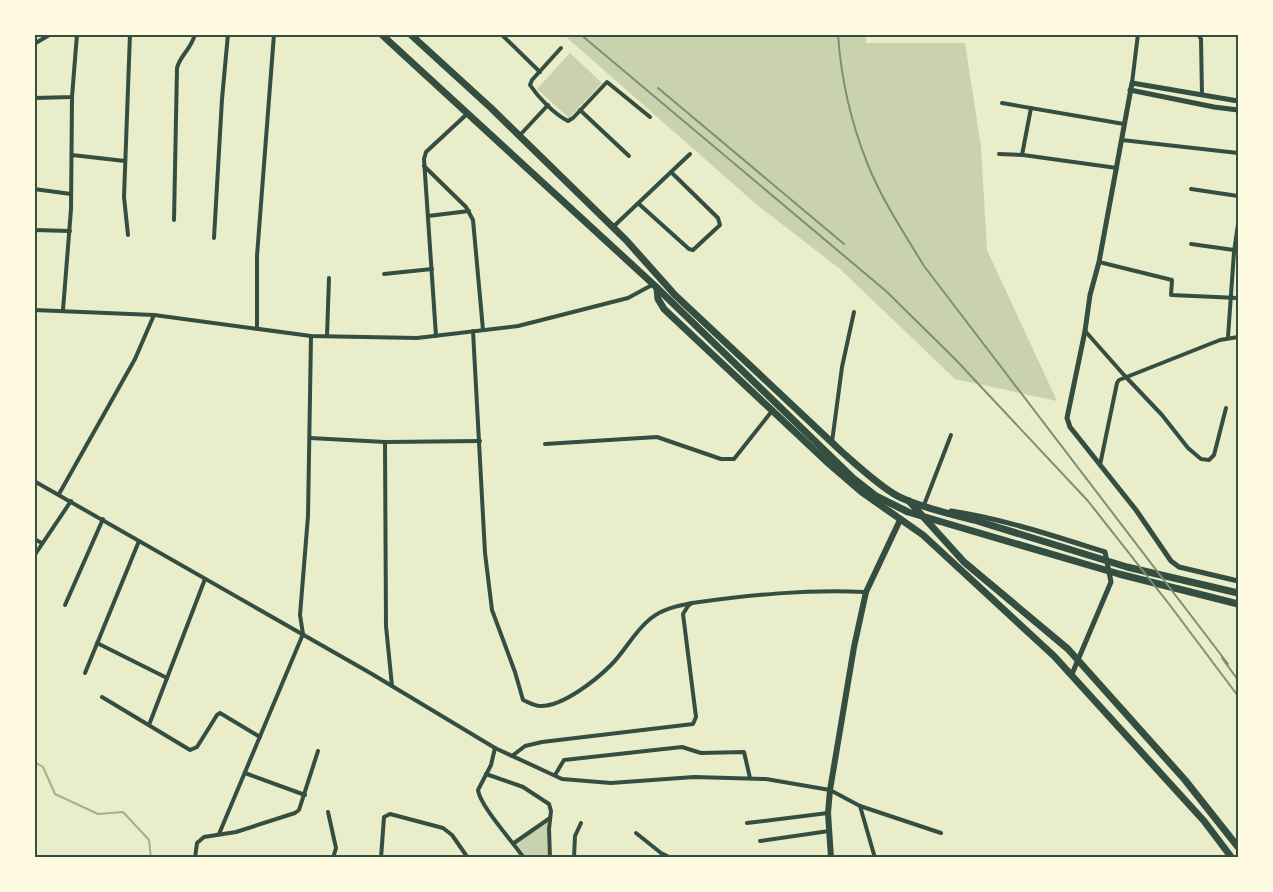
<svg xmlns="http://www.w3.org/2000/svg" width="1273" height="892" font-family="Ubuntu,sans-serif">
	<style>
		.green { fill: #cad2ad }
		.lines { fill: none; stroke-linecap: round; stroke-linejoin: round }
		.stream { stroke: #a3b18a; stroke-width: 2 }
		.minor { stroke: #344e41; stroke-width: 4 }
		.tertiary { stroke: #344e41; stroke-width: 5 }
		.secondary { stroke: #344e41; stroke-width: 6 }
		.primary { stroke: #344e41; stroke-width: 7 }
		.trunk { stroke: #344e41; stroke-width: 7 }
		.rail { stroke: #7c8e77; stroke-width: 2 }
		.neatline { fill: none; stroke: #344e41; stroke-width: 2 }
	</style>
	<rect width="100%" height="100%" fill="#e9edc9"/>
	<!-- green -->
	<g class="green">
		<polygon points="866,34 866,43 965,43 981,147 987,250 1057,401 955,379 840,269 756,204 564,35"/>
		<polygon points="570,53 602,83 569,118 537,89"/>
		<polygon points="547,823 548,857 526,857 517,844 539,824"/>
	</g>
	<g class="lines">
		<!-- stream -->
		<polyline class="stream" points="34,762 43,767 55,794 98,814 123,812 149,840 151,858"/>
		<!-- minor -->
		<g class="minor">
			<polyline points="501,34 540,72"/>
			<polyline points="1198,34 1201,39 1202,95"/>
			<polyline points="34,44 51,34"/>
			<path d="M561,48l-29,32 -2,5c8,12 24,29 38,36l5,-3 34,-36 43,35"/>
			<polyline points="1132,83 1138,34"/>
			<polyline points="34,98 72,97 77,34"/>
			<polyline points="1002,103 1124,124"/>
			<polyline points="580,110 629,156"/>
			<polyline points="520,135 548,105"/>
			<polyline points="1122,140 1238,153"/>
			<polyline points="999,154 1023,155 1117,168"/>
			<polyline points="72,155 125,161"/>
			<polyline points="1022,155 1031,108"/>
			<polyline points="424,166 466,207 473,220 483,330"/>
			<polyline points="34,189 71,194"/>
			<polyline points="1191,189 1238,196"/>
			<polyline points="639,204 689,249 693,250 720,225 718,218 671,172"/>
			<polyline points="428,216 469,211"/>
			<path d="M174,220l3,-152c3,-13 14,-18 18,-34"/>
			<polyline points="613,227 690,154"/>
			<polyline points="34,230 70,231"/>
			<polyline points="128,235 124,197 130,34"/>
			<polyline points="214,238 222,99 228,34"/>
			<polyline points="1191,244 1234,250"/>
			<polyline points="1099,262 1172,280 1171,295 1238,298"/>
			<polyline points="384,274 432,269"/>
			<polyline points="34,310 154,315"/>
			<polyline points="63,310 71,209 72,97"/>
			<polyline points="257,329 257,256 274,34"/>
			<path d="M473,331l12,222 7,57 23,62 8,28c5,2 12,6 17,6 22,1 56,-26 71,-41 14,-14 23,-33 39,-46 12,-10 27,-13 42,-16"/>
			<polyline points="1086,332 1124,375 1162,415 1188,448 1201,459 1209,460 1214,455 1226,408"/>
			<polyline points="327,336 329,278"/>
			<polyline points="436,336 424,159 426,152 467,114"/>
			<polyline points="1228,337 1234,252 1238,224"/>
			<polyline points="310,438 385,442 480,441"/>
			<polyline points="385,442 386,626 392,686"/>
			<polyline points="832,442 842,367 854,312"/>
			<polyline points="545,444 657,437 721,459 734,459 772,411"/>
			<polyline points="1100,465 1117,383 1119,380 1220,340 1238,337"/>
			<polyline points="34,481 372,674 495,748 562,779 611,783 694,777 766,779 830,790 860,806 941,833"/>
			<polyline points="59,494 135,359 154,315 311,336 417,338 518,326 628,298 652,285"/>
			<polyline points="924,505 951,435"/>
			<polyline points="34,539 42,543"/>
			<polyline points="34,556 71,501"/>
			<polyline points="65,605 103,519"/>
			<polyline points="97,643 167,678"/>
			<polyline points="85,673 139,541"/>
			<polyline points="102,697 190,750 197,747 217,715 220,713 260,737"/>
			<polyline points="149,725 205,579"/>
			<path d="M495,748l-4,17 -13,25c2,16 35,52 46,68"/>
			<path d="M512,756l13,-10 17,-4 151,-18 3,-7 -13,-103 5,-8 4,-3c58,-8 115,-14 173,-11"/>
			<polyline points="245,773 305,795"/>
			<polyline points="486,774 523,787 549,804 551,811 549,829 550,858"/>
			<polyline points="555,775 564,760 682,747 701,753 744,752 750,778"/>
			<polyline points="860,806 875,858"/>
			<polyline points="328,812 336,848 333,858"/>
			<polyline points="747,823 828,813"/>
			<polyline points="636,833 661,853 671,858"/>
			<polyline points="219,834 303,634 300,615 308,516 311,336"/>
			<polyline points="760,841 829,831"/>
			<polyline points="514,843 550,818"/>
			<polyline points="195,858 197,843 204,837 236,832 295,813 299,810 318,751"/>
			<polyline points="381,858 384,817 390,814 443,828 452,835 468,858"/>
			<polyline points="574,858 575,836 581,823"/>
		</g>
		<!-- tertiary -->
		<g class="tertiary">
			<polyline points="1130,90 1214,107 1238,110"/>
			<polyline points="1238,101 1132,83 1099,262 1090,295 1085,331 1067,418 1070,427 1136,510 1171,561 1179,567 1238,581"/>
			<path d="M951,511c53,8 103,25 154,41l6,30 -39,92"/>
		</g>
		<!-- secondary -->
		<polyline class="secondary" points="831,858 828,813 830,790 854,647 866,592 900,520"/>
		<!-- primary -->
		<g class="primary">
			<polyline points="657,288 658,299 664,309 827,462 863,493 923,535 1054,656 1204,821 1232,858"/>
			<polyline points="909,501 964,562 1068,649 1185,780 1238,847"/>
		</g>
		<!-- trunk -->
		<g class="trunk">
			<polyline points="381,34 653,284 853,478 876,496 908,512 1119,574 1238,604"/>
			<path d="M410,34l81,74 135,132 49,55 167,157c17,15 33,30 52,42 18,11 59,21 80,26l153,47 111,26"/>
		</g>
		<!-- rail -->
		<g class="rail">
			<polyline points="580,34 886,291 956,360 1088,501 1169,604 1238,696"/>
			<path d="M838,34c3,45 13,89 30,131 14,35 36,68 56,101l304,398"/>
			<polyline points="658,88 844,244"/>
			<polyline points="1222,658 1238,680"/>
		</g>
	</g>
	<!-- border -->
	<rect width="1273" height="892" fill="none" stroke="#fefae0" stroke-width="72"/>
	<rect x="36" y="36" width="1201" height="820" class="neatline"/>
</svg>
